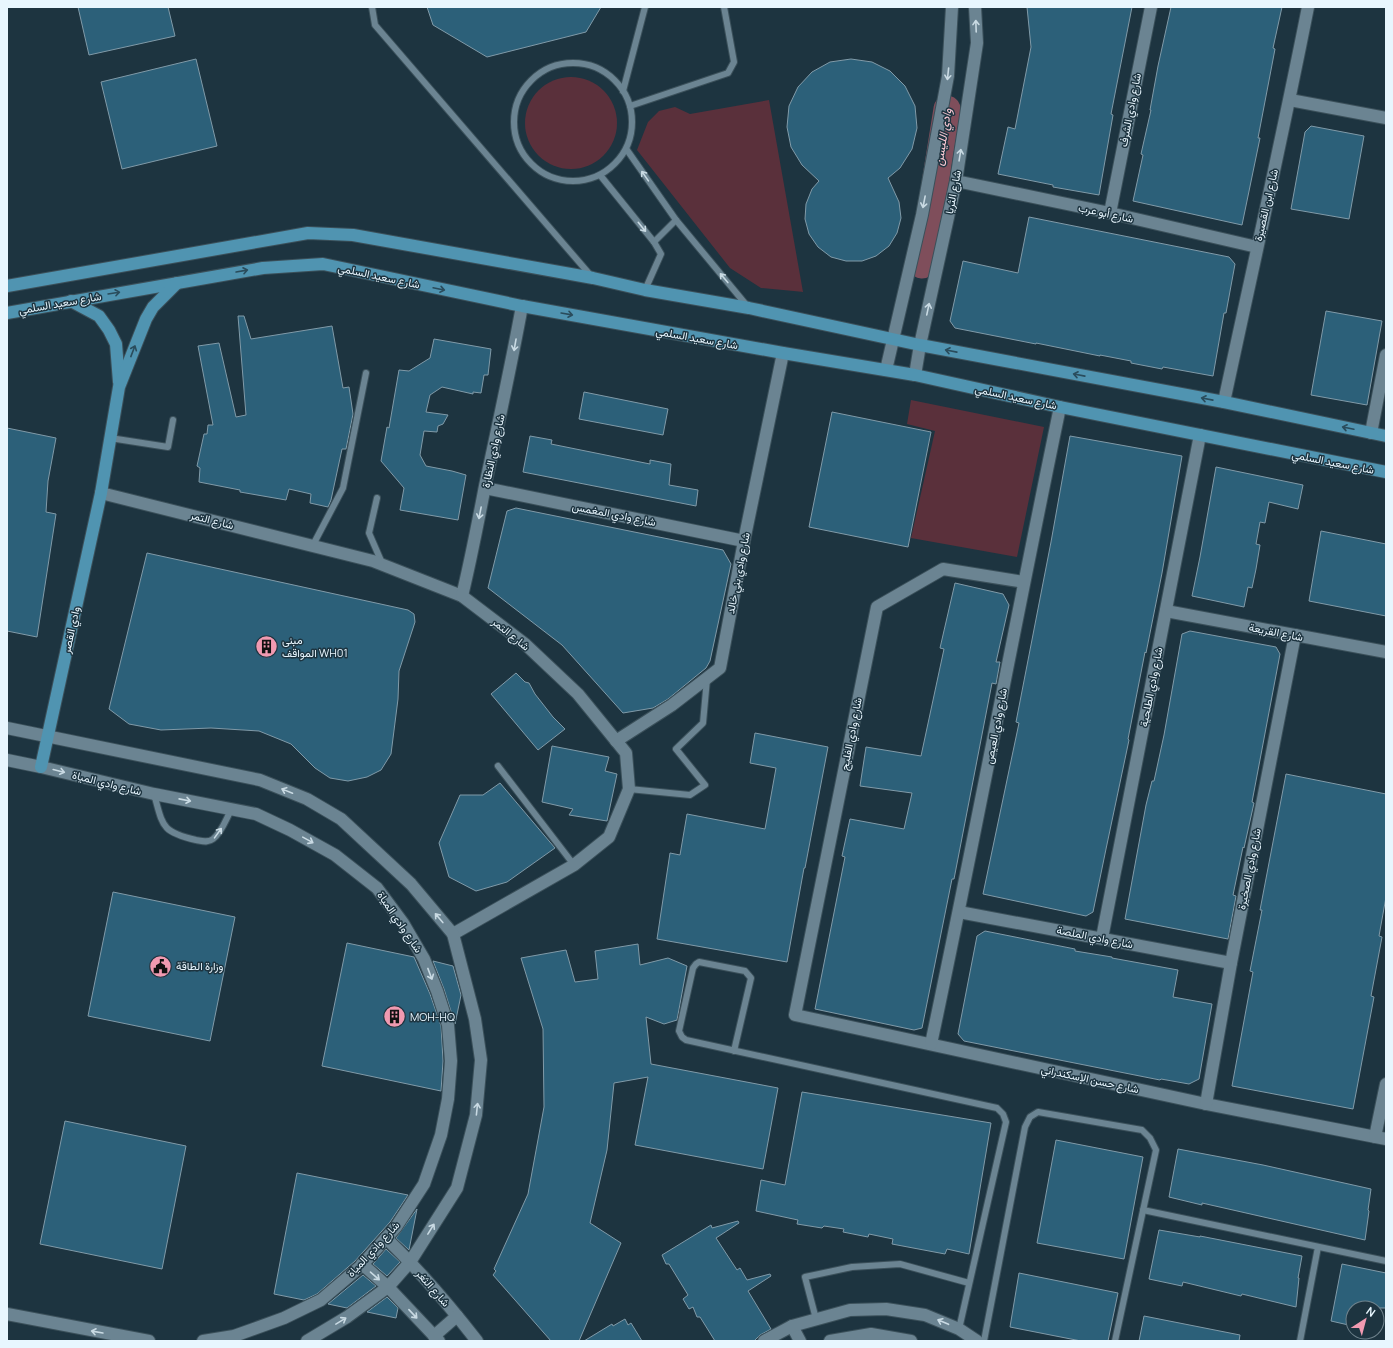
<svg xmlns="http://www.w3.org/2000/svg" width="1393" height="1348" font-family="Manrope,Vazirmatn,sans-serif">
	<style>
		.green { fill: #5a303b }
		.lines { fill: none; stroke-linecap: round; stroke-linejoin: round }
		.river { stroke: #7f4e5b; stroke-width: 27 }
		.building { fill: #2c6079; stroke: #809aa8 }
		.lane-casing { stroke: #3b505a; stroke-width: 8 }
		.street-casing { stroke: #3b505a; stroke-width: 14 }
		.secondary-casing { stroke: #3b505a; stroke-width: 14 }
		.lane { stroke: #6b8492; stroke-width: 6 }
		.street { stroke: #6b8492; stroke-width: 12 }
		.secondary { stroke: #5094b1; stroke-width: 12 }
		.oneway { stroke: #c9dae3 }
		.oneway2 { stroke: #2a4c5c }
		.labels { text-anchor: middle; stroke-width: 3; stroke-linejoin: round; paint-order: stroke }
		.street-label { font-size: 11px; fill: #e8f6fe; stroke: #1d3440 }
		.poi-label { font-size: 11px; fill: #e8f6fe; stroke: #1d3440; text-anchor: start }
		.water-label { font-size: 12px; font-style: italic; fill: #fdcbd6; stroke: #1d3440 }
	</style>
	<rect width="100%" height="100%" fill="#1d3440"/>
	<!-- green -->
	<g class="green">
		<circle cx="571" cy="123" r="46"/>
		<polygon points="769,100 803,292 804,292 761,288 730,268 637,150 648,122 659,111 675,107 690,114"/>
		<polygon points="911,400 1044,427 1017,557 911,538 935,431 907,424"/>
	</g>
	<g class="lines">
		<!-- river -->
		<polyline class="river" points="922,265 947,109"/>
	</g>
	<!-- building -->
	<g class="building">
		<polygon points="78,7 168,7 175,36 89,55"/>
		<polygon points="427,7 601,7 586,32 487,57 433,25"/>
		<polygon points="1027,7 1132,7 1111,114 1113,115 1099,195 1053,187 1053,185 998,174 1008,127 1015,129 1031,47"/>
		<polygon points="1171,7 1282,7 1273,48 1275,49 1258,138 1260,138 1242,225 1133,201 1143,155 1141,154 1151,110 1150,110 1158,66"/>
		<polygon points="196,59 217,146 122,169 101,82"/>
		<polygon points="851,59 872,62 890,71 905,86 915,106 917,128 912,149 900,168 888,178 899,202 901,218 897,233 889,246 876,256 862,261 846,261 831,257 818,247 809,234 805,219 806,204 812,189 819,181 802,165 791,147 787,127 789,106 798,87 812,72 830,62"/>
		<polygon points="1311,126 1364,136 1349,219 1291,209 1305,132"/>
		<polygon points="1029,217 1229,257 1235,264 1226,313 1224,313 1213,376 1163,367 1162,369 1131,363 1131,361 1100,355 1100,356 1036,343 1036,344 955,328 950,321 963,261 1018,273"/>
		<polygon points="1326,311 1382,321 1367,405 1311,395"/>
		<polygon points="238,316 244,316 251,339 332,326 343,388 349,387 353,414 346,449 342,449 331,500 328,507 310,503 311,494 289,489 286,500 240,492 240,490 199,482 200,468 197,466 204,434 207,434 208,425 213,425 198,346 219,343 236,417 246,415"/>
		<polygon points="434,339 491,349 488,375 484,375 481,393 473,392 473,394 442,387 430,395 426,412 448,415 443,424 438,426 437,432 424,431 420,455 426,466 452,471 466,475 458,520 400,510 404,488 381,461 387,427 389,428 399,370 409,371 430,358"/>
		<polygon points="584,392 668,409 663,435 579,419"/>
		<polygon points="832,412 931,432 908,547 809,527"/>
		<polygon points="7,428 56,438 48,481 46,512 56,514 37,637 7,631"/>
		<polygon points="530,436 552,440 551,444 650,464 650,460 671,464 669,485 698,490 696,506 523,472"/>
		<polygon points="1070,436 1182,456 1162,573 1146,653 1145,652 1128,739 1129,740 1106,849 1093,912 1086,916 983,894 1019,723 1016,722 1051,542"/>
		<polygon points="1216,467 1303,485 1298,509 1269,502 1265,523 1260,522 1256,544 1260,545 1256,569 1252,588 1248,587 1244,607 1192,596 1200,557"/>
		<polygon points="516,508 723,550 731,564 710,661 706,668 668,699 653,708 623,713 562,645 488,588 507,511"/>
		<polygon points="1321,531 1386,544 1386,616 1309,601"/>
		<polygon points="147,553 408,610 414,614 415,622 399,671 398,699 391,754 381,770 367,777 348,781 330,778 315,768 291,744 259,731 211,728 161,730 129,724 109,709"/>
		<polygon points="955,583 1003,594 1009,605 996,662 1000,662 996,684 992,683 954,879 952,879 922,1028 914,1030 815,1009 845,857 842,856 850,819 904,829 912,793 860,786 866,747 921,756 944,649 940,648"/>
		<polygon points="1190,631 1276,647 1280,654 1252,802 1254,803 1244,848 1243,847 1233,895 1236,896 1228,939 1125,919 1146,805 1152,781 1154,781 1164,735 1182,634"/>
		<polygon points="516,673 525,682 529,683 535,694 553,717 565,729 538,750 491,694"/>
		<polygon points="755,733 828,747 805,868 804,868 787,962 657,939 670,853 680,855 687,814 765,829 776,768 750,763"/>
		<polygon points="552,746 609,757 605,771 617,774 607,821 569,815 573,809 542,802"/>
		<polygon points="1286,774 1386,794 1386,897 1379,936 1382,937 1371,996 1374,997 1353,1109 1232,1086 1253,972 1250,971 1262,910 1260,910"/>
		<polygon points="500,783 555,848 507,882 476,891 449,877 439,843 460,795 483,795"/>
		<polygon points="113,892 235,917 210,1041 88,1016"/>
		<polygon points="985,931 1075,949 1075,951 1112,957 1112,958 1178,970 1173,997 1212,1004 1199,1079 1189,1084 1161,1079 1160,1080 964,1041 958,1034 977,936"/>
		<polygon points="347,943 414,957 430,994 441,1026 443,1061 441,1091 322,1066"/>
		<polygon points="638,944 640,965 668,958 687,966 677,1020 664,1024 646,1017 651,1064 778,1088 763,1169 635,1145 648,1077 614,1083 607,1150 590,1223 621,1243 579,1341 551,1341 493,1275 496,1271 494,1269 528,1194 544,1107 543,1029 521,958 566,950 575,982 598,979 595,951"/>
		<polygon points="433,961 453,966 461,995 455,1024 444,989"/>
		<polygon points="802,1092 991,1123 969,1254 947,1249 945,1254 892,1244 893,1239 869,1234 868,1237 843,1232 844,1229 824,1226 822,1228 797,1224 798,1220 756,1211 761,1180 785,1185"/>
		<polygon points="65,1121 186,1146 162,1269 40,1244"/>
		<polygon points="1056,1140 1143,1157 1124,1259 1037,1243"/>
		<polygon points="1178,1149 1263,1165 1371,1189 1368,1210 1369,1211 1365,1240 1202,1203 1202,1205 1169,1197"/>
		<polygon points="297,1173 408,1195 390,1222 355,1261 317,1294 304,1300 274,1294"/>
		<polygon points="417,1209 409,1250 396,1238"/>
		<polygon points="738,1221 739,1223 716,1238 737,1270 740,1268 747,1280 770,1274 771,1276 748,1291 771,1329 760,1335 754,1341 715,1341 700,1317 697,1317 693,1307 689,1309 683,1299 688,1295 669,1264 666,1264 662,1255 711,1225 712,1228"/>
		<polygon points="1159,1230 1200,1237 1200,1236 1302,1256 1298,1278 1299,1278 1296,1307 1242,1294 1241,1296 1183,1282 1182,1286 1149,1279"/>
		<polygon points="386,1249 400,1262 387,1276 373,1264"/>
		<polygon points="1342,1264 1386,1273 1386,1308 1353,1308 1353,1326 1331,1321"/>
		<polygon points="1019,1273 1118,1293 1108,1341 1081,1341 1010,1327"/>
		<polygon points="363,1275 376,1286 347,1308 328,1304"/>
		<polygon points="387,1297 398,1308 396,1318 367,1312"/>
		<polygon points="1144,1316 1240,1335 1239,1341 1139,1341"/>
		<polygon points="625,1319 628,1325 631,1323 642,1341 584,1341 612,1324 613,1326"/>
	</g>
	<g class="lines">
		<defs>
			<g id="lane">
				<polyline points="372,7 375,25 592,277"/>
				<circle cx="573" cy="122" r="59"/>
				<polyline points="623,91 645,7"/>
				<polyline points="630,106 728,73 734,62 724,7"/>
				<polyline points="627,150 676,220 748,307"/>
				<polyline points="600,175 654,242 661,254 645,290"/>
				<polyline points="654,242 676,220"/>
				<polyline points="110,438 168,447 173,420"/>
				<polyline points="377,498 369,533 382,563"/>
				<polyline points="313,545 343,488 366,373"/>
				<polyline points="498,766 574,865"/>
				<polyline points="629,789 690,795 705,785 676,749 703,723 707,679"/>
				<path d="M154,794c9,32 7,38 42,46 6,1 12,3 17,-1 9,-7 13,-20 18,-29"/>
				<polyline points="734,1051 751,978 745,971 699,962 696,964 693,968 679,1031 682,1037 686,1040 997,1108 1003,1114 1006,1122 959,1329"/>
				<polyline points="1143,1210 1386,1261"/>
				<polyline points="816,1319 805,1277 852,1267 900,1264 969,1283"/>
				<polyline points="984,1341 1025,1127 1030,1117 1038,1112 1142,1130 1150,1138 1156,1150 1115,1341"/>
				<polyline points="1300,1341 1318,1247"/>
			</g>
			<g id="street">
				<polyline points="1290,100 1386,118"/>
				<polyline points="956,181 1110,213 1257,247"/>
				<polyline points="1110,213 1151,7"/>
				<polyline points="886,370 922,215 948,76 952,7"/>
				<polyline points="915,375 920,345 956,181 977,43 975,7"/>
				<path d="M1224,402c28,-131 58,-263 84,-395"/>
				<polyline points="1371,433 1386,355"/>
				<polyline points="485,488 744,541"/>
				<polyline points="101,493 373,561 462,596 525,644 578,694 626,753 629,789 609,837 574,865 453,934"/>
				<polyline points="1024,582 943,569 877,607 795,1015 1206,1104 1386,1139"/>
				<path d="M462,596c9,-37 16,-74 23,-110 13,-60 26,-120 37,-180"/>
				<polyline points="1166,611 1386,652"/>
				<polyline points="7,728 260,780 307,799 341,819 411,884 453,934 475,1019 481,1060 476,1115 457,1188 410,1262 388,1287 347,1317 307,1341"/>
				<polyline points="616,741 672,705 720,668 744,541 783,353"/>
				<polyline points="7,760 41,767 154,794 256,814 290,830 335,855 377,888 403,923 424,959 437,991 448,1025 451,1061 448,1099 441,1135 424,1184 396,1227 361,1266 321,1300 284,1318 234,1336 203,1341"/>
				<polyline points="959,912 1231,963"/>
				<polyline points="1102,938 1200,435"/>
				<path d="M931,1044c45,-212 85,-425 129,-637"/>
				<polyline points="1206,1104 1231,963 1295,635"/>
				<polyline points="1375,1137 1386,1084"/>
				<path d="M386,1238c33,32 63,67 91,103"/>
				<polyline points="362,1264 388,1287 439,1341"/>
				<polyline points="7,1314 149,1341"/>
				<polyline points="792,1326 800,1341"/>
				<polyline points="434,1336 457,1316"/>
				<polyline points="764,1341 792,1326 850,1310 886,1309 925,1315 959,1329 977,1341"/>
				<polyline points="830,1341 871,1334 911,1341"/>
			</g>
			<g id="secondary">
				<polyline points="7,286 308,233 353,235 593,278 645,290 749,308 920,345 1224,402 1386,436"/>
				<polyline points="71,301 99,316 109,330 116,344 119,382"/>
				<polyline points="7,313 263,268 323,264 522,306 783,353 915,375 1060,407 1386,472"/>
				<polyline points="41,767 101,493 119,387 146,319 153,307 177,283"/>
			</g>
		</defs>
		<!-- lane casing -->
		<use href="#lane" class="lane-casing"/>
		<!-- street casing -->
		<use href="#street" class="street-casing"/>
		<!-- secondary casing -->
		<use href="#secondary" class="secondary-casing"/>
		<!-- lane -->
		<use href="#lane" class="lane"/>
		<!-- street -->
		<use href="#street" class="street"/>
		<!-- secondary -->
		<use href="#secondary" class="secondary"/>
	</g>
	<!-- one-way arrows -->
	<defs><path id="oneway-shaft" d="M-6 0H5M1.5-3L5.5 0L1.5 3" fill="none" stroke-width="1.6" stroke-linecap="round" stroke-linejoin="round"/></defs>
	<g class="oneway">
		<use href="#oneway-shaft" transform="translate(976 26) rotate(-92)"/>
		<use href="#oneway-shaft" transform="translate(948 74) rotate(96)"/>
		<use href="#oneway-shaft" transform="translate(960 155) rotate(-81)"/>
		<use href="#oneway-shaft" transform="translate(645 176) rotate(-125)"/>
		<use href="#oneway-shaft" transform="translate(924 202) rotate(101)"/>
		<use href="#oneway-shaft" transform="translate(642 227) rotate(51)"/>
		<use href="#oneway-shaft" transform="translate(724 278) rotate(-130)"/>
		<use href="#oneway-shaft" transform="translate(928 309) rotate(-78)"/>
		<use href="#oneway-shaft" transform="translate(515 345) rotate(100)"/>
		<use href="#oneway-shaft" transform="translate(480 513) rotate(101)"/>
		<use href="#oneway-shaft" transform="translate(59 771) rotate(14)"/>
		<use href="#oneway-shaft" transform="translate(287 791) rotate(-158)"/>
		<use href="#oneway-shaft" transform="translate(185 800) rotate(11)"/>
		<use href="#oneway-shaft" transform="translate(218 833) rotate(-54)"/>
		<use href="#oneway-shaft" transform="translate(308 840) rotate(29)"/>
		<use href="#oneway-shaft" transform="translate(439 918) rotate(-130)"/>
		<use href="#oneway-shaft" transform="translate(430 974) rotate(69)"/>
		<use href="#oneway-shaft" transform="translate(477 1109) rotate(-84)"/>
		<use href="#oneway-shaft" transform="translate(431 1229) rotate(-58)"/>
		<use href="#oneway-shaft" transform="translate(375 1276) rotate(41)"/>
		<use href="#oneway-shaft" transform="translate(413 1314) rotate(47)"/>
		<use href="#oneway-shaft" transform="translate(341 1321) rotate(-31)"/>
		<use href="#oneway-shaft" transform="translate(943 1322) rotate(-157)"/>
		<use href="#oneway-shaft" transform="translate(97 1332) rotate(-170)"/>
	</g>
	<g class="oneway2">
		<use href="#oneway-shaft" transform="translate(242 271) rotate(-10)"/>
		<use href="#oneway-shaft" transform="translate(439 289) rotate(12)"/>
		<use href="#oneway-shaft" transform="translate(114 293) rotate(-9)"/>
		<use href="#oneway-shaft" transform="translate(567 314) rotate(10)"/>
		<use href="#oneway-shaft" transform="translate(133 351) rotate(-69)"/>
		<use href="#oneway-shaft" transform="translate(951 351) rotate(-169)"/>
		<use href="#oneway-shaft" transform="translate(1079 375) rotate(-169)"/>
		<use href="#oneway-shaft" transform="translate(1207 399) rotate(-169)"/>
		<use href="#oneway-shaft" transform="translate(1348 428) rotate(-168)"/>
	</g>
	<!-- icons -->
	<defs>
		<symbol id="building-disc" viewBox="-11 -11 22 22"><circle r="9.5" fill="#f19ab1" stroke="#1d3440"/><path d="M-4-6H4V6H1V3H-1V6H-4ZM-2.5-4.3h1.7v1.8h-1.7ZM.8-4.3h1.7v1.8H.8ZM-2.5-1h1.7V.8h-1.7ZM.8-1h1.7V.8H.8Z" fill="#111"/></symbol>
		<symbol id="civic-disc" viewBox="-11 -11 22 22"><circle r="9.5" fill="#f19ab1" stroke="#1d3440"/><path d="M-.6-6.5H3V-4.5H.6V-3L4-1V1h2V6H-6V1h2V-1L-.6-3ZM-1.2 2.5V6h2.4V2.5Z" fill="#111"/></symbol>
	</defs>
	<g fill-rule="evenodd">
		<use href="#building-disc" x="254" y="634" width="25" height="25"/>
		<use href="#civic-disc" x="148" y="954" width="25" height="25"/>
		<use href="#building-disc" x="382" y="1004" width="25" height="25"/>
	</g>
	<g class="labels">
		<!-- street labels -->
		<g class="street-label">
			<text transform="translate(1130 110) rotate(-79)" y="4">شارع وادي الشرف</text>
			<text transform="translate(953 192) rotate(-79)" y="4">شارع الثريا</text>
			<text transform="translate(1266 205) rotate(-77)" y="4">شارع ابن القصيرة</text>
			<text transform="translate(1106 213) rotate(12)" y="4">شارع أبو عرب</text>
			<text transform="translate(379 276) rotate(12)" y="4">شارع سعيد السلمي</text>
			<text transform="translate(60 303) rotate(-10)" y="4">شارع سعيد السلمي</text>
			<text transform="translate(697 338) rotate(10)" y="4">شارع سعيد السلمي</text>
			<text transform="translate(1016 397) rotate(12)" y="4">شارع سعيد السلمي</text>
			<text transform="translate(493 451) rotate(-78)" y="4">شارع وادي النظارة</text>
			<text transform="translate(1333 462) rotate(11)" y="4">شارع سعيد السلمي</text>
			<text transform="translate(614 514) rotate(11)" y="4">شارع وادي المغمس</text>
			<text transform="translate(212 520) rotate(14)" y="4">شارع التمر</text>
			<text transform="translate(738 573) rotate(-79)" y="4">شارع وادي بني خالد</text>
			<text transform="translate(71 630) rotate(-78)" y="4">وادي القصر</text>
			<text transform="translate(1276 632) rotate(11)" y="4">شارع القريعة</text>
			<text transform="translate(511 634) rotate(39)" y="4">شارع التمر</text>
			<text transform="translate(1151 687) rotate(-79)" y="4">شارع وادي الطلحية</text>
			<text transform="translate(996 726) rotate(-79)" y="4">شارع وادي العيص</text>
			<text transform="translate(851 734) rotate(-79)" y="4">شارع وادي الفليح</text>
			<text transform="translate(107 783) rotate(14)" y="4">شارع وادي المياة</text>
			<text transform="translate(1249 869) rotate(-79)" y="4">شارع وادي الصخيرة</text>
			<text transform="translate(400 922) rotate(56)" y="4">شارع وادي المياة</text>
			<text transform="translate(1095 937) rotate(11)" y="4">شارع وادي الملصة</text>
			<text transform="translate(1090 1079) rotate(12)" y="4">شارع حسن الإسكندراني</text>
			<text transform="translate(373 1249) rotate(-47)" y="4">شارع وادي المياة</text>
			<text transform="translate(433 1288) rotate(49)" y="4">شارع الثغر</text>
		</g>
		<!-- poi labels -->
		<g class="poi-label">
			<text x="282" y="644">مبنى<tspan x="282" dy="13">المواقف WH01</tspan></text>
			<text x="176" y="970">وزارة الطاقة</text>
			<text x="410" y="1021">MOH-HQ</text>
		</g>
		<!-- water labels -->
		<g class="water-label">
			<text transform="translate(943 137) rotate(-81)" y="4">وادي الليسن</text>
		</g>
	</g>
	<!-- border -->
	<rect width="1393" height="1348" fill="none" stroke="#e8f6fe" stroke-width="16"/>
	<!-- north arrow -->
	<g transform="translate(1365 1320) rotate(36)"><circle r="19" fill="#1d3440" stroke="#6e828c"/>
	<path d="M0-3L7 15L0 10L-7 15Z" fill="#f19ab1"/>
	<text y="-6" font-size="11" font-weight="bold" text-anchor="middle" fill="#e8f6fe">N</text>
	</g>
</svg>
